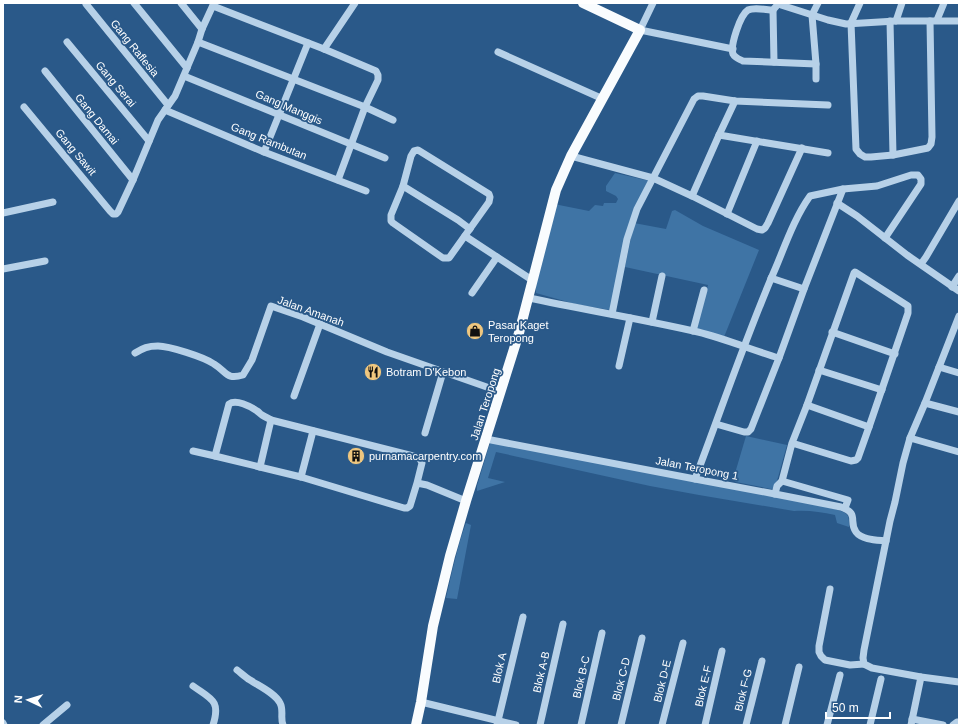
<svg xmlns="http://www.w3.org/2000/svg" width="962" height="728" font-family="Arial,sans-serif">
	<style>
		.green { fill: #3f74a5 }
		.lines { fill: none; stroke-linecap: round; stroke-linejoin: round }
		.minor { stroke: #b7d1e8; stroke-width: 7 }
		.major { stroke: #f9fcfe; stroke-width: 10 }
		.labels { text-anchor: middle; stroke-width: 3.5; stroke-linejoin: round; paint-order: stroke }
		.street-label { font-size: 11px; fill: #fff; stroke: #2a5989 }
		.poi-label { font-size: 11px; fill: #fff; stroke: #2a5989; text-anchor: start }
	</style>
	<rect width="100%" height="100%" fill="#2a5989"/>
	<!-- green -->
	<g class="green">
		<polygon points="615,173 650,181 643,195 610,310 575,304 536,293 536,282 554,204 589,211 595,205 603,206 604,203 616,203 618,199 616,196 606,191 606,186"/>
		<polygon points="675,210 703,226 759,250 724,337 696,330 708,285 625,267 634,223 666,229 672,211"/>
		<polygon points="746,436 787,445 775,488 771,489 736,482 733,480"/>
		<path d="M491,442l331,64c7,2 23,4 26,10 1,3 1,7 1,11l-12,-4 -2,-8c-14,-3 -27,-5 -41,-4l-95,-16 -49,-9 -154,-34 -8,26 17,4 -28,9v-5l12,-40z"/>
		<path d="M466,523l5,2 -14,74 -11,-1c6,-25 11,-51 20,-75z"/>
	</g>
	<g class="lines">
		<!-- minor -->
		<g class="minor">
			<polyline points="134,3 187,68"/>
			<polyline points="181,3 202,29"/>
			<polyline points="653,3 640,30 733,49"/>
			<path d="M779,3l-6,7c-6,0 -19,-3 -25,0 -8,5 -18,36 -15,44 2,4 6,5 10,7l73,3"/>
			<polyline points="780,3 781,5 828,20 846,24 896,21 959,21"/>
			<polyline points="860,3 851,23 856,149 860,154 865,157 871,157 893,155 928,148 931,144 932,137 930,21"/>
			<polyline points="86,4 168,105"/>
			<polyline points="213,6 324,49 376,71 378,75 378,80 365,107 338,180"/>
			<polyline points="773,10 774,62"/>
			<polyline points="937,20 944,3"/>
			<polyline points="890,21 893,155"/>
			<polyline points="896,21 902,3"/>
			<polyline points="67,42 149,141"/>
			<polyline points="198,42 365,107 393,120"/>
			<polyline points="324,49 355,3"/>
			<polyline points="498,52 603,99"/>
			<polyline points="45,71 133,180"/>
			<polyline points="184,76 385,158"/>
			<polyline points="816,79 816,64 812,15 818,3"/>
			<polyline points="24,107 110,211 113,214 116,214 118,212 133,180 158,120 165,110 175,96 198,42 202,29 214,3"/>
			<polyline points="165,110 264,152 366,191"/>
			<polyline points="719,135 828,153"/>
			<polygon points="418,150 489,194 490,197 489,202 449,258 443,258 393,223 391,221 391,215 403,186 411,156 414,151"/>
			<polyline points="264,152 308,43"/>
			<polyline points="571,156 653,178 692,196 757,229 762,230 765,228 768,223 802,148"/>
			<polyline points="403,186 458,220 470,229"/>
			<polyline points="692,196 719,135 735,101"/>
			<polyline points="837,203 857,216 907,255 959,291"/>
			<polyline points="3,213 53,202"/>
			<polyline points="727,214 757,141"/>
			<polyline points="465,236 532,280"/>
			<polyline points="921,264 926,257 959,201"/>
			<polyline points="3,269 45,261"/>
			<polyline points="771,278 804,289"/>
			<polyline points="952,287 959,276"/>
			<polyline points="472,293 497,257"/>
			<path d="M529,298c56,12 113,21 169,34 28,7 54,18 81,26l25,-69 39,-100"/>
			<polyline points="612,314 627,239 637,209 694,99 698,96 703,96 735,101 828,105"/>
			<polyline points="959,316 925,403 910,438 903,463 895,502 890,521 864,650 863,658 864,664 872,668 921,677 959,682"/>
			<polyline points="652,322 662,276"/>
			<polyline points="693,331 704,290"/>
			<polyline points="832,332 895,354"/>
			<path d="M135,353c8,-5 13,-7 23,-7 11,0 46,11 56,18 13,8 12,16 29,11l9,-15 19,-54 32,11 84,35 114,40"/>
			<polyline points="619,366 630,318"/>
			<polyline points="939,367 959,373"/>
			<polyline points="819,370 882,390"/>
			<polyline points="294,396 320,324"/>
			<polyline points="925,403 959,412"/>
			<polyline points="807,405 869,427"/>
			<polyline points="716,424 744,432 748,432 751,429 779,358"/>
			<polyline points="425,433 443,372"/>
			<polyline points="910,438 959,452"/>
			<path d="M486,439l209,40 80,15 66,13c19,7 7,14 15,25 6,8 21,8 30,9"/>
			<polyline points="193,451 215,456"/>
			<polyline points="260,467 271,420"/>
			<polyline points="301,477 313,431"/>
			<path d="M695,479c27,-71 51,-143 81,-212 10,-24 19,-50 34,-71l33,-7 34,-3 34,-11h7l3,4v5l-36,54"/>
			<polyline points="782,481 848,500 845,508"/>
			<path d="M417,483l-7,23 -3,2h-3l-103,-31 -86,-21 14,-52c7,-5 21,2 28,7 2,1 3,3 5,4 3,2 6,3 9,5l146,37 3,2 2,4 -5,20 10,2 39,16"/>
			<polyline points="775,494 777,486 782,481 792,443 807,405 853,276 854,273 855,272 908,306 908,313 869,427 858,458 856,460 851,461 792,443"/>
			<polyline points="830,589 819,646 819,652 821,656 825,660 850,665 864,664"/>
			<path d="M237,670c4,3 8,7 13,10 9,6 25,13 30,23 4,7 0,15 3,22"/>
			<path d="M193,686c18,13 28,14 20,39"/>
			<polyline points="421,702 516,725"/>
			<polyline points="912,719 943,725"/>
			<polyline points="3,723 4,725"/>
			<polyline points="43,725 67,705"/>
			<polyline points="497,725 523,617"/>
			<polyline points="540,725 563,624"/>
			<polyline points="581,725 602,633"/>
			<polyline points="621,725 642,638"/>
			<polyline points="662,725 683,643"/>
			<polyline points="705,725 722,651"/>
			<polyline points="746,725 762,661"/>
			<polyline points="785,725 799,667"/>
			<polyline points="827,725 840,675"/>
			<polyline points="870,725 881,679"/>
			<polyline points="911,725 921,677"/>
			<polyline points="953,725 957,722 959,722"/>
		</g>
		<!-- major -->
		<polyline class="major" points="416,725 421,702 433,626 450,556 466,501 519,333 556,190 571,156 640,30 583,3"/>
	</g>
	<!-- icons -->
	<defs>
		<symbol id="shop-disc" viewBox="-11 -11 22 22"><circle r="9.5" fill="#efc77f" stroke="#2a5989"/><path d="M-5-2.5h2.3a2.7 3.5 0 0 1 5.4 0H5L5.5 6h-11ZM-1.5-2.5h3a1.5 2.3 0 0 0-3 0Z" fill="#111"/></symbol>
		<symbol id="restaurant-disc" viewBox="-11 -11 22 22"><circle r="9.5" fill="#efc77f" stroke="#2a5989"/><path d="M-5-6h1v4h1v-4h1v4h1v-4h1v5L-1.5 .5V6h-2V.5L-5-1ZM5-6V6H3V1.5H1.5Q1.5-4 5-6Z" fill="#111"/></symbol>
		<symbol id="building-disc" viewBox="-11 -11 22 22"><circle r="9.5" fill="#efc77f" stroke="#2a5989"/><path d="M-4-6H4V6H1V3H-1V6H-4ZM-2.5-4.3h1.7v1.8h-1.7ZM.8-4.3h1.7v1.8H.8ZM-2.5-1h1.7V.8h-1.7ZM.8-1h1.7V.8H.8Z" fill="#111"/></symbol>
	</defs>
	<g fill-rule="evenodd">
		<use href="#shop-disc" x="465" y="321" width="20" height="20"/>
		<use href="#restaurant-disc" x="363" y="362" width="20" height="20"/>
		<use href="#building-disc" x="346" y="446" width="20" height="20"/>
	</g>
	<g class="labels">
		<!-- street labels -->
		<g class="street-label">
			<text transform="translate(135 48) rotate(51)" y="4">Gang Raflesia</text>
			<text transform="translate(116 84) rotate(50)" y="4">Gang Serai</text>
			<text transform="translate(289 107) rotate(23)" y="4">Gang Manggis</text>
			<text transform="translate(97 119) rotate(51)" y="4">Gang Damai</text>
			<text transform="translate(269 141) rotate(22)" y="4">Gang Rambutan</text>
			<text transform="translate(76 152) rotate(50)" y="4">Gang Sawit</text>
			<text transform="translate(311 311) rotate(20)" y="4">Jalan Amanah</text>
			<text transform="translate(485 404) rotate(-72)" y="4">Jalan Teropong</text>
			<text transform="translate(697 468) rotate(11)" y="4">Jalan Teropong 1</text>
			<text transform="translate(499 668) rotate(-77)" y="4">Blok A</text>
			<text transform="translate(541 672) rotate(-77)" y="4">Blok A-B</text>
			<text transform="translate(581 677) rotate(-77)" y="4">Blok B-C</text>
			<text transform="translate(621 679) rotate(-76)" y="4">Blok C-D</text>
			<text transform="translate(662 681) rotate(-76)" y="4">Blok D-E</text>
			<text transform="translate(703 686) rotate(-77)" y="4">Blok E-F</text>
			<text transform="translate(743 690) rotate(-76)" y="4">Blok F-G</text>
		</g>
		<!-- poi labels -->
		<g class="poi-label">
			<text x="488" y="329">Pasar Kaget<tspan x="488" dy="13">Teropong</tspan></text>
			<text x="386" y="376">Botram D'Kebon</text>
			<text x="369" y="460">purnamacarpentry.com</text>
		</g>
	</g>
	<!-- border -->
	<rect width="962" height="728" fill="none" stroke="#ffffff" stroke-width="8"/>
	<!-- north arrow -->
	<g transform="translate(28 700) rotate(274)" stroke="#2a5989" stroke-width="3" paint-order="stroke">
	<path d="M0-3L7 15L0 10L-7 15Z" fill="#ffffff"/>
	<text y="-6" font-size="11" font-weight="bold" text-anchor="middle" fill="#ffffff">N</text>
	</g>
	<!-- scale -->
	<path d="M826 712v6h64v-6" fill="none" stroke="#ffffff" stroke-width="2"/>
	<text x="832" y="712" font-size="12" fill="#ffffff" stroke="#2a5989" stroke-width="3" paint-order="stroke">50 m</text>
</svg>
